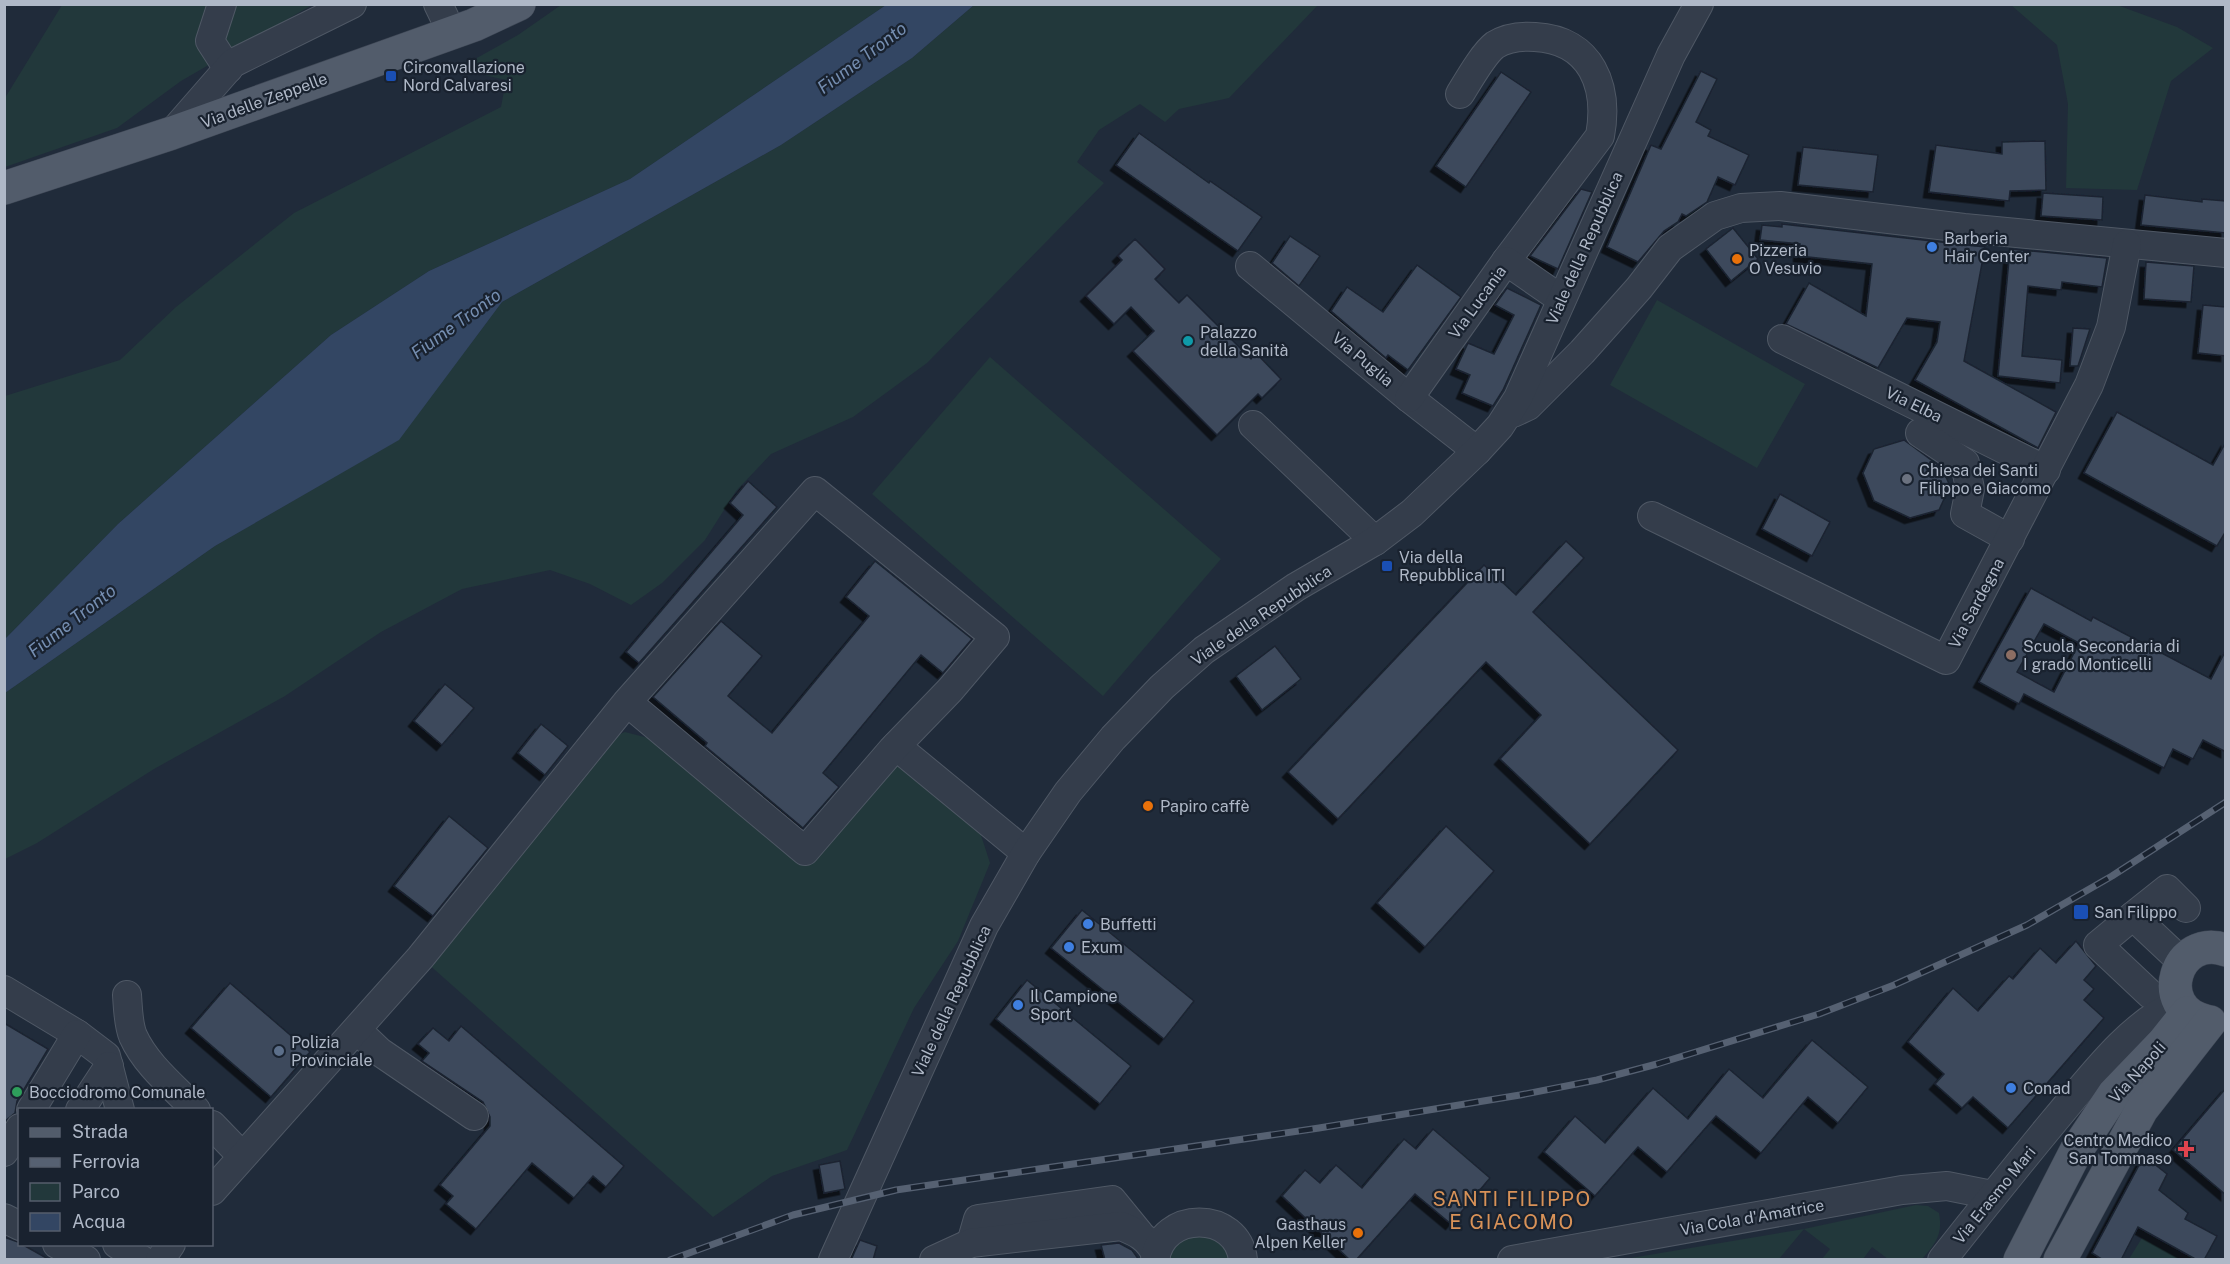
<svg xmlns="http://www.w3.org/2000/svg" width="2230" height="1264" font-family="'Public Sans',sans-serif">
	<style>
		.green { fill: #22383b }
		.water { fill: #334663 }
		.building { fill: #3c495b; stroke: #1b2431; stroke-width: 1.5; fill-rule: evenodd; filter: url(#shadow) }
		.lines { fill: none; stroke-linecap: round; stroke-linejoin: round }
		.minor-casing { stroke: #4f5865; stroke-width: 30 }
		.major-casing { stroke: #3d4654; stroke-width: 34 }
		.minor { stroke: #343d4b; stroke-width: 28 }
		.major { stroke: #525c6b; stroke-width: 33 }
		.rail-casing { stroke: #566172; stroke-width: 7 }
		.rail { stroke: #19222f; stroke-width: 4.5; stroke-dasharray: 14; stroke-linecap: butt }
		.transit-dot { fill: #1a4fb4; stroke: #19222f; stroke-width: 2 }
		.shop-dot { fill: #3f7fe0; stroke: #19222f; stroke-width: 2 }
		.food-dot { fill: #e8710a; stroke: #19222f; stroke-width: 2 }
		.culture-dot { fill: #0f9aa8; stroke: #19222f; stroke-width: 2 }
		.worship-dot { fill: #6b7280; stroke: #19222f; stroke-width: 2 }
		.education-dot { fill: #8d6e63; stroke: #19222f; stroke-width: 2 }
		.service-dot { fill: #5c6f8a; stroke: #19222f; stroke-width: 2 }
		.leisure-dot { fill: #2e9e5b; stroke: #19222f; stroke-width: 2 }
		.health-dot { fill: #e0444e; stroke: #19222f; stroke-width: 2 }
		.labels { text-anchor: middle; stroke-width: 4.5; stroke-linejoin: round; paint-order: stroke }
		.poi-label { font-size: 16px; fill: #afb8c7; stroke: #19222f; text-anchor: start }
		.street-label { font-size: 16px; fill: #afb8c7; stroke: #19222f }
		.water-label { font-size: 18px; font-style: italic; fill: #758eb1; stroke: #19222f }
		.quarter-label { font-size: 20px; letter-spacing: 1.5px; fill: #d89258; stroke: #19222f }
	</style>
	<defs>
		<filter id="shadow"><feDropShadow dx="-5.5" dy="5.5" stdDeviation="0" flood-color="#0009"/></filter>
	</defs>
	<rect width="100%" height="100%" fill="#202b3a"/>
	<!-- green -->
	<g class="green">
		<polygon points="62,5 312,5 181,81 117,128 5,167 5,98"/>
		<polygon points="561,5 886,5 630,179 429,271 331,335 118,524 5,639 5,396 120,360 176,307 294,213 501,107 506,80 457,69 518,35"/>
		<polygon points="974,5 1318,5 1229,98 1179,109 1165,122 1140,104 1099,130 1077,162 1104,183 927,363 853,417 771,454 736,491 705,540 662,583 631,605 590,584 550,570 462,589 381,632 285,696 154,769 37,843 5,859 5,693 215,546 398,440 502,302 781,145 912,58"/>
		<polygon points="2011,5 2117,5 2177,27 2213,48 2171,81 2137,190 2066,188 2068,104 2057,45"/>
		<polygon points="1657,300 1805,384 1757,468 1610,385"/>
		<polygon points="990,357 1221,559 1103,696 872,494"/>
		<polygon points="625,732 652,739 805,863 896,762 978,826 990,863 958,941 914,1008 847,1150 772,1176 713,1217 426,962 607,739"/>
		<path d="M1916,1205l12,1 11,7c4,21 -3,30 -17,46h-34l-16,-12 -9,12h-41l8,-10 -26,-20 -25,30h-154l179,-30z"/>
		<polygon points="1184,1236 1215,1236 1232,1260 1166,1260"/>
		<polygon points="2142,1238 2180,1259 2129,1259"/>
	</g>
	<!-- water -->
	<polygon class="water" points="886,5 974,5 912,58 781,145 502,302 399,440 215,546 5,693 5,639 118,524 331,335 429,271 630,179"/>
	<!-- building -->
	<g class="building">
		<polygon points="1701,71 1717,79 1696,122 1711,130 1708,136 1749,155 1735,185 1718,177 1707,202 1686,216 1682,214 1678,222 1664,231 1638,262 1607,247 1651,145 1661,149"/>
		<polygon points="1501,72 1531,92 1466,187 1436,166"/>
		<polygon points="1139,133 1209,183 1210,181 1262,217 1238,251 1116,165"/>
		<polygon points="2045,141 2046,190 2010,191 2009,201 1929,192 1936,145 2002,154 2002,142"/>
		<polygon points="1803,147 1878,155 1873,192 1798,185"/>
		<polygon points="1581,189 1592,192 1558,269 1530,256"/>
		<polygon points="2043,193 2103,197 2102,220 2041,216"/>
		<polygon points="2145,195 2202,202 2202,199 2226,201 2226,233 2141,225"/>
		<polygon points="1782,224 1985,247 1964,361 2056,412 2038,448 1915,380 1937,342 1940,322 1907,318 1878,368 1786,324 1809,283 1866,316 1872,264 1799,256 1800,244 1760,240 1762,225 1782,227"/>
		<polygon points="1733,228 1758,259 1731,281 1706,249"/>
		<polygon points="1290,236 1320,256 1299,286 1272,263"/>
		<polygon points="1135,239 1165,269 1155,279 1179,303 1187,295 1251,359 1256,353 1281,379 1262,398 1258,394 1217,435 1133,351 1154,331 1131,307 1114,324 1086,296 1122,260 1118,256"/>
		<polygon points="2010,249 2107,258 2102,287 2062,282 2061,290 2028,286 2022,356 2062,360 2060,383 1998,376"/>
		<polygon points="2146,262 2194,266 2191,302 2144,299"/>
		<polygon points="1417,265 1461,297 1408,370 1388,355 1386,358 1331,311 1347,287 1383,312"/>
		<polygon points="1507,288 1541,305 1503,390 1493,406 1462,393 1470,375 1456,369 1468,343 1494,354 1514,315 1495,305"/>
		<polygon points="2203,305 2226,307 2226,356 2198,353"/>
		<polygon points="2073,328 2090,329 2078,366 2070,366"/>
		<polygon points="2117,412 2213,465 2226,442 2226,531 2217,546 2084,473"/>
		<polygon points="1904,440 1942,468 1950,486 1939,510 1910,518 1874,501 1863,473 1874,449"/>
		<polygon points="748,481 777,507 639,663 626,652 743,515 730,503"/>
		<polygon points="1780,494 1830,522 1812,556 1762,529"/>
		<polygon points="1566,541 1584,558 1533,612 1678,750 1590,844 1500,759 1541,715 1486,662 1338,819 1288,772 1484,565 1516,595"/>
		<polygon points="875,561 972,639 943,673 921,655 823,773 839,787 803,828 705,746 707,743 653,697 721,621 762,656 728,696 772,733 869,616 846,597"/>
		<path d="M2031,588l60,33 2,-4 118,62 15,-29v102l-23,-12 -10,19 -20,-10 -9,19 -140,-74 -5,10 -40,-22zM2044,624l35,19 -25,49 -37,-20z"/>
		<polygon points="1275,646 1301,679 1262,710 1236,676"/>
		<polygon points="445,684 474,708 442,745 414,721"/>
		<polygon points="541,724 568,746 545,775 518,753"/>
		<polygon points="449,816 488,848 433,916 394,886"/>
		<polygon points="1446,826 1494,871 1425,947 1377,903"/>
		<polygon points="1082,910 1194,1001 1164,1039 1051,948"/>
		<polygon points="2076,941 2096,966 2084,980 2094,989 2084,1000 2104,1018 2008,1128 1973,1097 1962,1108 1935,1084 1944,1074 1908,1042 1953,988 1978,1011 2009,976 2013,979 2040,948 2056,963"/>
		<polygon points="1027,980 1131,1066 1100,1104 996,1019"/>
		<polygon points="230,983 310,1052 271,1097 191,1028"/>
		<polygon points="4,1023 48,1049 17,1101 15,1113 4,1122"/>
		<polygon points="461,1026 624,1166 606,1187 593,1176 574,1198 532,1163 476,1229 446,1204 453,1196 440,1185 490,1126 490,1117 483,1102 422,1061 429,1053 418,1044 433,1028 449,1041"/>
		<polygon points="1812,1040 1868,1087 1838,1123 1808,1097 1761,1153 1716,1116 1667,1172 1638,1147 1595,1196 1544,1152 1575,1116 1605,1143 1653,1088 1688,1119 1729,1069 1763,1098"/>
		<polygon points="2226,1088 2226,1195 2173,1150"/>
		<polygon points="1433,1129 1490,1178 1451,1224 1415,1194 1356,1260 1350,1260 1282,1196 1305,1170 1320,1183 1336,1165 1362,1188 1404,1139 1416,1149"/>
		<polygon points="2144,1156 2167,1174 2159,1190 2188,1213 2185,1219 2217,1236 2204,1260 2197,1260 2138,1227 2121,1260 2103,1260 2092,1253"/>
		<polygon points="840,1161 845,1189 824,1193 819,1165"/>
		<polygon points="4,1237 18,1242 50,1260 4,1260"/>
		<polygon points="860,1240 877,1246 873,1260 851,1260"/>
		<polygon points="1119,1243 1132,1250 1139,1260 1105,1260 1101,1245"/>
	</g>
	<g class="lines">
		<defs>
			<g id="minor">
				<polyline points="222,4 210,41 228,69"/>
				<polyline points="438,4 452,33"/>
				<path d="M1460,94c8,-13 24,-41 35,-49 13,-8 26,-9 40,-8 57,3 74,50 65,99l-94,125"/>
				<polyline points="172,133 233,63 352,4"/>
				<polyline points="1250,266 1409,398 1477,451"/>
				<polyline points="1782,339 2046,470"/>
				<polyline points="1409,398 1506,261 1561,299"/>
				<polyline points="1513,413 1528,406 1582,352 1639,288 1670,248 1715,216 1741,208 1780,206 1964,228 2226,253"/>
				<polyline points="1253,425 1375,541"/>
				<polyline points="1920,433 1965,463 1970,489 1965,514 2010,539"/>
				<polyline points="1652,516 1946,660 2089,385 2111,327 2127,244"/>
				<polyline points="896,746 1026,853"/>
				<polyline points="2133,916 2167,889 2186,908"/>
				<polyline points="4,990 77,1034 106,1056 120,1110"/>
				<polyline points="2150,994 2098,945 2133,916 2182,962"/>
				<path d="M127,995c1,12 1,29 6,41 13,29 41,51 63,74"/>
				<polyline points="357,1030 380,1052 474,1116"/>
				<polyline points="31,1110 77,1034"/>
				<polyline points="80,1110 109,1066"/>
				<polyline points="212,1125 242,1156"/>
				<polyline points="4,1152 20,1128"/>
				<polyline points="212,1191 420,958 627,702 805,851 892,750 950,690 995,637 815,491 627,702"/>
				<polyline points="4,1218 20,1226"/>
				<polyline points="971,1243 978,1219 1112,1200 1139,1233"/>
				<polyline points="57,1244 86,1260"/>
				<polyline points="117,1244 142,1260"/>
				<polyline points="160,1260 171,1244"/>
				<polyline points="833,1260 984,926 1026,853 1068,792 1113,738 1162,687 1204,650 1296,587 1375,541 1412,513 1477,451 1500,426 1518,398 1671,55 1699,4"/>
				<path d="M934,1260l37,-17 150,-17c17,7 26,11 35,28"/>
				<path d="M1155,1260c6,-50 83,-50 88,0"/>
				<polyline points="1512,1260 1902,1190 1947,1186 1992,1195"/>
				<path d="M1942,1260c37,-47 74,-93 112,-139 34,-40 76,-98 125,-118"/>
			</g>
			<g id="major">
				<polyline points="4,188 172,133 474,25 519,4"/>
				<path d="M2206,1021c-54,-12 -30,-89 20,-71"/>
				<polyline points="2020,1260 2076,1151 2114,1094 2163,1043 2187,1013"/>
				<polyline points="2060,1260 2142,1109 2210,1022"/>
			</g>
		</defs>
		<!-- minor casing -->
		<use href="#minor" class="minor-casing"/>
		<!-- major casing -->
		<use href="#major" class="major-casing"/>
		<!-- minor -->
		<use href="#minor" class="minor"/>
		<!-- major -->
		<use href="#major" class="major"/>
		<defs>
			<polyline id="rail" points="670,1260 793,1215 896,1190 1319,1128 1520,1095 1597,1080 1657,1064 1819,1014 1894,985 2027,925 2112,876 2226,802"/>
		</defs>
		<!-- rail casing -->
		<use href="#rail" class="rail-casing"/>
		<!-- rail -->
		<use href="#rail" class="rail"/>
	</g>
	<!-- markers -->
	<g class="transit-dot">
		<rect x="385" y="70" width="12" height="12" rx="3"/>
		<rect x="1381" y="560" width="12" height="12" rx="3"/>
		<rect x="2073" y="904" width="16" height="16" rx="3"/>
	</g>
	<g class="shop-dot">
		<circle cx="1932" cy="247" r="6"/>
		<circle cx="1088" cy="924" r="6"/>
		<circle cx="1069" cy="947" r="6"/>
		<circle cx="1018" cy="1005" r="6"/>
		<circle cx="2011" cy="1088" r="6"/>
	</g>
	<g class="food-dot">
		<circle cx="1737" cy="259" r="6"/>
		<circle cx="1148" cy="806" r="6"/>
		<circle cx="1358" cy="1233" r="6"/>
	</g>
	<circle class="culture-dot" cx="1188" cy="341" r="6"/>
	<circle class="worship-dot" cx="1907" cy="479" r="6"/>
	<circle class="education-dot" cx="2011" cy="655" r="6"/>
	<circle class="service-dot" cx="279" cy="1051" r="6"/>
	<circle class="leisure-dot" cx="17" cy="1092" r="6"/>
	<path class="health-dot" d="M2183 1140h6v6h6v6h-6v6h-6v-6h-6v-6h6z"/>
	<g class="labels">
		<!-- poi labels -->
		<g class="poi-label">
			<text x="403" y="73">Circonvallazione<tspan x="403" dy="18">Nord Calvaresi</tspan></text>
			<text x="1944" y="244">Barberia<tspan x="1944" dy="18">Hair Center</tspan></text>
			<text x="1749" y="256">Pizzeria<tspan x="1749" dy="18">O Vesuvio</tspan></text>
			<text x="1200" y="338">Palazzo<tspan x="1200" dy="18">della Sanità</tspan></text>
			<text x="1919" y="476">Chiesa dei Santi<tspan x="1919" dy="18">Filippo e Giacomo</tspan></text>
			<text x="1399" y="563">Via della<tspan x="1399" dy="18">Repubblica ITI</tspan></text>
			<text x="2023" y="652">Scuola Secondaria di<tspan x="2023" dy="18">I grado Monticelli</tspan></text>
			<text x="1160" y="812">Papiro caffè</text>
			<text x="2094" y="918">San Filippo</text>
			<text x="1100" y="930">Buffetti</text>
			<text x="1081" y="953">Exum</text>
			<text x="1030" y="1002">Il Campione<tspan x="1030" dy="18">Sport</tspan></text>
			<text x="291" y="1048">Polizia<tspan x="291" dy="18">Provinciale</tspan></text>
			<text x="2023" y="1094">Conad</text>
			<text x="29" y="1098">Bocciodromo Comunale</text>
			<text x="2172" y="1146" text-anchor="end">Centro Medico<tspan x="2172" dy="18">San Tommaso</tspan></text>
			<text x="1346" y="1230" text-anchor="end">Gasthaus<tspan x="1346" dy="18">Alpen Keller</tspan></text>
		</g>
		<!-- street labels -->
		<g class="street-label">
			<text transform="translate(264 100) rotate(-20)" y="6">Via delle Zeppelle</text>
			<text transform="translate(1584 248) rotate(-66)" y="6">Viale della Repubblica</text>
			<text transform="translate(1477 302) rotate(-54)" y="6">Via Lucania</text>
			<text transform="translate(1363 359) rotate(40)" y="6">Via Puglia</text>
			<text transform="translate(1914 404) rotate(26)" y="6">Via Elba</text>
			<text transform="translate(1976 603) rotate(-62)" y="6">Via Sardegna</text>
			<text transform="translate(1261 615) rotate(-34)" y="6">Viale della Repubblica</text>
			<text transform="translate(951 1001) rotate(-65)" y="6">Viale della Repubblica</text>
			<text transform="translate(2137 1072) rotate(-48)" y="6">Via Napoli</text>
			<text transform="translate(1994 1195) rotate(-51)" y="6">Via Erasmo Mari</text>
			<text transform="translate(1752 1217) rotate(-10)" y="6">Via Cola d'Amatrice</text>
		</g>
		<!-- water labels -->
		<g class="water-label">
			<text transform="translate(862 58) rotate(-37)" y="6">Fiume Tronto</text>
			<text transform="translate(456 324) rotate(-36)" y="6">Fiume Tronto</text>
			<text transform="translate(72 621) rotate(-38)" y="6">Fiume Tronto</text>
		</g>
		<!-- quarter labels -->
		<g class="quarter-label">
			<text x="1512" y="1206">SANTI FILIPPO<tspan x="1512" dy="23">E GIACOMO</tspan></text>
		</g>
	</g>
	<!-- border -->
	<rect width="2230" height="1264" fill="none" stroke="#afb8c7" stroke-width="12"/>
	<!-- legend -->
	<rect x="18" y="1108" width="195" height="138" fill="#19222f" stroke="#555e6c" stroke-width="1.5"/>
	<rect x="30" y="1128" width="30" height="9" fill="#525c6b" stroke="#555e6c" stroke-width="1.5"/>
	<text x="72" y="1138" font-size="18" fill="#afb8c7">Strada</text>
	<rect x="30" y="1158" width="30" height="9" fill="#566172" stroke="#555e6c" stroke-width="1.5"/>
	<text x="72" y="1168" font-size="18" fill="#afb8c7">Ferrovia</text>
	<rect x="30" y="1183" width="30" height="18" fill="#22383b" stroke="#555e6c" stroke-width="1.5"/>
	<text x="72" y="1198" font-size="18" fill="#afb8c7">Parco</text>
	<rect x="30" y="1213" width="30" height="18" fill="#334663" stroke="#555e6c" stroke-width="1.5"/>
	<text x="72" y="1228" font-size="18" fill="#afb8c7">Acqua</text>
</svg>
